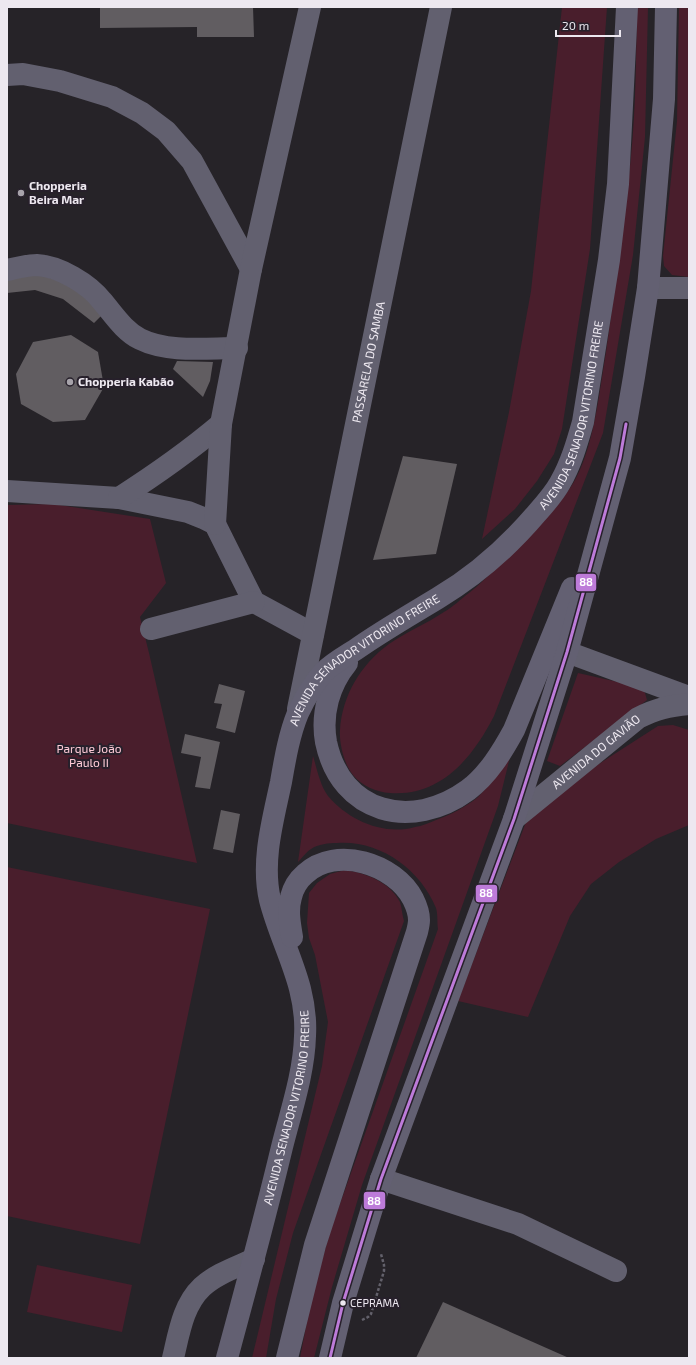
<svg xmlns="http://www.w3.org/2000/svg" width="696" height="1365" font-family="'Exo 2',sans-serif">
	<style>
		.green { fill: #491e2c }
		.building { fill: #615d61 }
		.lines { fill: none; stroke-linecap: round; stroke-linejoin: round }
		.path { stroke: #63616b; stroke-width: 2.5; stroke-dasharray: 3 2; stroke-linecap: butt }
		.minor { stroke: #62606f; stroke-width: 22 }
		.major { stroke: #636072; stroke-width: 22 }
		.bus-1-casing { stroke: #27202b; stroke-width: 6 }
		.bus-1 { stroke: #bd7bd9; stroke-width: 3 }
		.poi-dot { fill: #a7a3aa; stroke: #27202b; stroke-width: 1.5 }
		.bus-dot { fill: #ede8f0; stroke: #27202b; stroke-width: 1.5 }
		.labels { text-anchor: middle; stroke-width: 4; stroke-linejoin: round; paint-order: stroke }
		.bus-label { font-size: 11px; fill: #ede8f0; stroke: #27202b; text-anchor: start }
		.poi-label { font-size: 12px; font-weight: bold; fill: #ede8f0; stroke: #27202b; text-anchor: start }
		.street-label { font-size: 12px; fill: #ede8f0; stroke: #27202b }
		.park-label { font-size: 12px; fill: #fdcad6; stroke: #27202b }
		.line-badge { stroke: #27202b; stroke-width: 1.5 }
		.badge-label { font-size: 11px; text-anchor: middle; font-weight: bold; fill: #fff }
	</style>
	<rect width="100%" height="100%" fill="#262328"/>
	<!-- green -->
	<g class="green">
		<polygon points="562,7 607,7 590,249 562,429 554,454 537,481 515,509 482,539 509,412 531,291"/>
		<path d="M637,7h11l-3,130 -12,118 -30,178 -109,283c-21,41 -53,81 -104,77 -14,-1 -28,-7 -37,-18 -9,-11 -14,-32 -13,-45 2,-34 21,-66 49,-86 17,-12 37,-20 55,-32 9,-5 17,-13 25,-19 17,-13 31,-30 46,-45 19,-20 42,-39 57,-63 22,-35 27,-93 34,-133 9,-65 19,-130 25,-196 5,-49 5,-99 6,-149z"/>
		<polygon points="679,7 689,7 689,277 672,275 664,266 663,256 677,121"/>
		<polygon points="53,504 150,519 166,583 140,617 149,653 197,863 7,823 7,505"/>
		<polygon points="578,673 640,687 645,693 647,700 560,766 547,761"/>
		<polygon points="673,725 689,730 689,825 656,839 619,862 591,884 570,916 528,1017 458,1001 526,822 588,771 658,726"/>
		<path d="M313,756c4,13 7,29 15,40 20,24 56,40 87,31 7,-1 14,-4 21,-7 14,-5 30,-13 42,-23 12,-12 22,-27 32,-40l-12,49 -136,379 -30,102 -18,71h-14l12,-63 19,-66 107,-300c-1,-6 0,-15 -2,-21 -16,-39 -56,-68 -99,-65 -8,0 -19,1 -26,6 -5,3 -9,9 -13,13z"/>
		<polygon points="7,867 210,909 140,1244 7,1216"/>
		<path d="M345,870c21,3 45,12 55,32 2,6 2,13 4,19l-111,312 -17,66 -10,59h-14l70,-292 6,-44 -13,-67 -6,-17 -2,-15 2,-30 8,-10 13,-9z"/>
		<polygon points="37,1265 132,1285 122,1332 27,1312"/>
	</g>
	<!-- building -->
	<g class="building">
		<polygon points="100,7 253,7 254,37 197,37 197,27 100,28"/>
		<polygon points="33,272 76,287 103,314 94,323 63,299 35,290 7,293 7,278"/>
		<polygon points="71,335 98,352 104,387 85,420 53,422 21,404 16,374 33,342"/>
		<polygon points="177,361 213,362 210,381 203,397 173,369"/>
		<polygon points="403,456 457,464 436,554 373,560"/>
		<polygon points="219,684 245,691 235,733 216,728 222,704 214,703"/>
		<polygon points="185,734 220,742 210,789 195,787 201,757 181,753"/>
		<polygon points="221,810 240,814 233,853 213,849"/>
		<polygon points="443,1302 569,1358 416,1358"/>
	</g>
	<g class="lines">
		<!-- path -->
		<polyline class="path" points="362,1320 368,1317 371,1314 384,1271 384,1265 381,1254"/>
		<!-- minor -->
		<g class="minor">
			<polyline points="7,75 23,74 60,81 112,97 142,113 166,131 192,161 251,269"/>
			<path d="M7,270c9,-2 20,-5 30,-5 22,1 52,19 65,36 12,14 22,30 38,38 28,14 67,9 97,9"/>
			<polyline points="648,288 689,288"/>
			<polyline points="7,491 119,498 188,512 203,518 215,524 254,602 313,634"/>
			<path d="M119,498c36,-23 70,-47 102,-74"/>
			<polyline points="215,524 221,424 251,269 310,7"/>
			<polyline points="151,629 254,602"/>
			<polyline points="567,652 689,697"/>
			<path id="s1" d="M298,709l143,-702"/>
			<path id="s2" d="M514,819l124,-101c18,-9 30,-12 51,-14"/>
			<polyline points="381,1179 518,1224 616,1271"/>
			<path d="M173,1358c6,-25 10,-53 29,-71 14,-13 35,-20 52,-28"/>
		</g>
		<!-- major -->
		<g class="major">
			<path d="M347,663c-18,22 -26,51 -21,79 15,72 86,89 142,48 20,-15 34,-38 46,-60l58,-142"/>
			<path id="s3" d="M227,1358c19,-70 38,-140 55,-211 9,-36 22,-74 23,-111 3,-51 -23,-89 -35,-136 -9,-39 3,-80 11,-118 4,-23 8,-47 17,-69 7,-15 15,-29 26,-41 9,-9 20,-15 31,-22 27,-19 55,-35 83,-52 37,-22 71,-52 99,-85 8,-9 17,-19 23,-30 11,-19 17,-40 23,-61l26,-162 9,-76 9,-177"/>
			<path d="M287,1358l28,-113 102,-313c1,-4 2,-8 2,-12 0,-7 -3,-15 -6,-21 -18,-35 -77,-54 -108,-25 -7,6 -12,15 -14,23 -4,14 -1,27 1,40"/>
			<polyline points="330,1358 343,1303 381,1179 514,819 567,652 620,458 634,377 648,288 664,99 666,7"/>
		</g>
		<defs>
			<polyline id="bus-1" points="330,1358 343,1303 381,1179 514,819 567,652 620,458 626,424"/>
		</defs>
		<!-- bus-1 casing -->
		<use href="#bus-1" class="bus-1-casing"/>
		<!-- bus-1 -->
		<use href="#bus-1" class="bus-1"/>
	</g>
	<!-- markers -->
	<g class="poi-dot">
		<circle cx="21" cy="193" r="4"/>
		<circle cx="70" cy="382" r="4"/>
	</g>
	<circle class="bus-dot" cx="343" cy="1303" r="3.5"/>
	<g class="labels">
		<!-- bus labels -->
		<g class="bus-label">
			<text x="350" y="1307">CEPRAMA</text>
		</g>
		<!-- poi labels -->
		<g class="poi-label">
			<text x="29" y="190">Chopperia<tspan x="29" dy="14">Beira Mar</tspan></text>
			<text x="78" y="386">Chopperia Kabão</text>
		</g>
		<!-- street labels -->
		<g class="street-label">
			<text dy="4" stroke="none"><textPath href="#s1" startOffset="354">PASSARELA DO SAMBA</textPath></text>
			<text dy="4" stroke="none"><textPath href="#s3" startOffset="1086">AVENIDA SENADOR VITORINO FREIRE</textPath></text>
			<text dy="4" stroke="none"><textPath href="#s3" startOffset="750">AVENIDA SENADOR VITORINO FREIRE</textPath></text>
			<text dy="4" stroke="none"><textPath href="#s2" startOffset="106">AVENIDA DO GAVIÃO</textPath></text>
			<text dy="4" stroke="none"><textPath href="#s3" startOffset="258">AVENIDA SENADOR VITORINO FREIRE</textPath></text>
		</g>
		<!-- park labels -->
		<g class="park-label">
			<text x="89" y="753">Parque João<tspan x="89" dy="14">Paulo II</tspan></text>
		</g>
	</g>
	<g class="line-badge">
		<rect x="575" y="573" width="22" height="19" rx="4" fill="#bd7bd9"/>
		<rect x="475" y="884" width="23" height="19" rx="4" fill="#bd7bd9"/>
		<rect x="363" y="1191" width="23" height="19" rx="4" fill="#bd7bd9"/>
	</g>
	<g class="badge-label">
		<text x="586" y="586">88</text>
		<text x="486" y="897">88</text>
		<text x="374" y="1205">88</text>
	</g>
	<!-- border -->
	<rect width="696" height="1365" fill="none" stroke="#ede8f0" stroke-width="16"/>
	<!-- scale -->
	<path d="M556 30v6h64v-6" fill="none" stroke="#ede8f0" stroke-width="2"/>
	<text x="562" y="30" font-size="12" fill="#ede8f0" stroke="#27202b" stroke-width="3" paint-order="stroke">20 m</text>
</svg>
